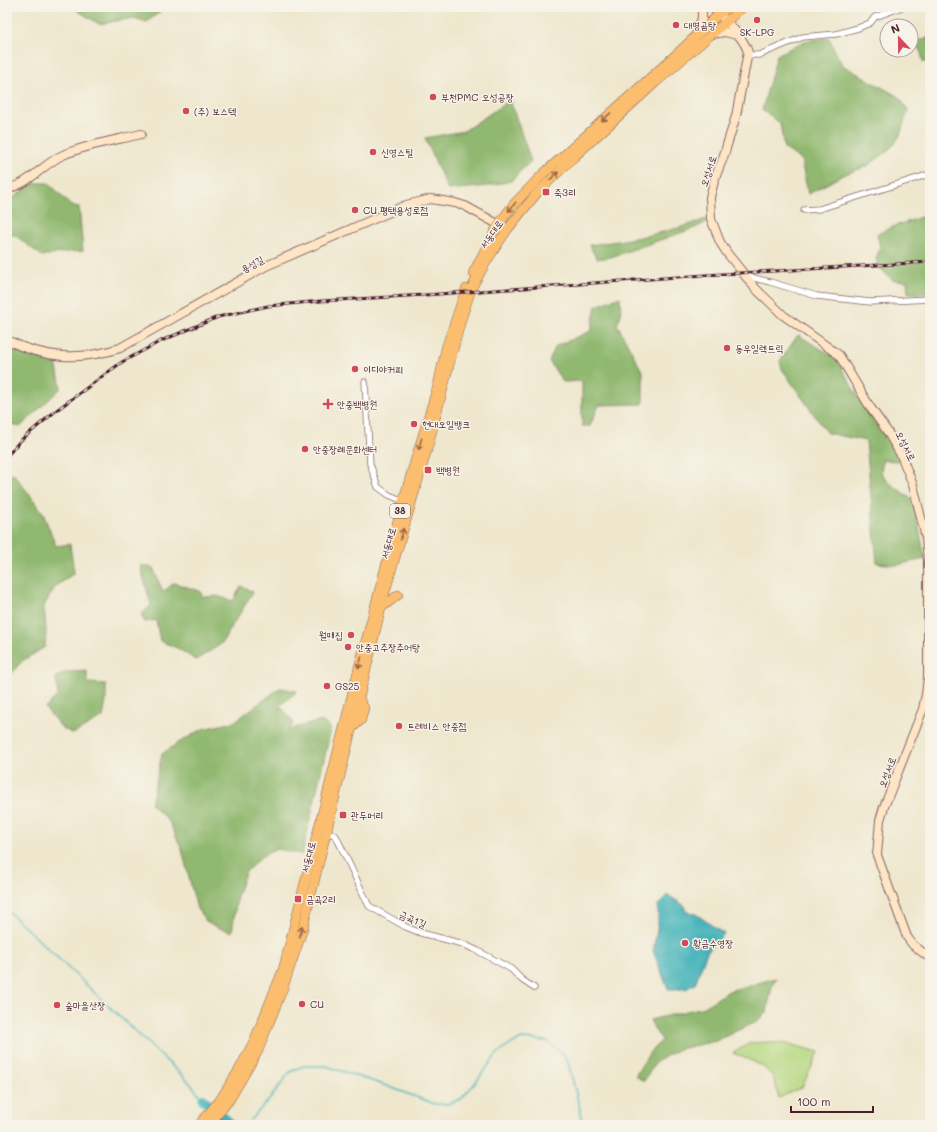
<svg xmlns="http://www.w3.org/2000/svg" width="937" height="1132" font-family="Mali,'Poor Story',sans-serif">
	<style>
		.green { fill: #b5d881; stroke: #807c56 }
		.forest { fill: #90b86f; stroke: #6d6c4d }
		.water { fill: #42b2b9; stroke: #466872 }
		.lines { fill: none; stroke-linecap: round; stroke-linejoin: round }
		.stream { stroke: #42b2b9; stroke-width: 1.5 }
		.river { stroke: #42b2b9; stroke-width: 10 }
		.street-casing { stroke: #836564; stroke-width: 7 }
		.secondary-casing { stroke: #836564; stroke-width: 10 }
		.primary-casing { stroke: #836564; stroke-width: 10 }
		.street { stroke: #fff; stroke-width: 5.5 }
		.secondary { stroke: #fde5c5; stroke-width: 8 }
		.primary { stroke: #fbbd6e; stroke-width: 9 }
		.rail-casing { stroke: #4a1f2b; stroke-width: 3 }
		.rail { stroke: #f7f3e8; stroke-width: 1.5; stroke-dasharray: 4.5; stroke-linecap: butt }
		.oneway { stroke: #9a6649 }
		.poi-dot { fill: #d1495b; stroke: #f7f3e8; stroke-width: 1.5 }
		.labels { text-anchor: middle; stroke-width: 3; stroke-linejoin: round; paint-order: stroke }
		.shield { fill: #f7f3e8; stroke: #7e5f64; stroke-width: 1 }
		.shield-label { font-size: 9px; font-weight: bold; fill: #4a1f2b }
		.poi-label { font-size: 10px; fill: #4a1f2b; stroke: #f7f3e8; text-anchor: start }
		.street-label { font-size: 10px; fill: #4a1f2b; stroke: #f7f3e8 }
	</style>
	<rect width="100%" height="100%" fill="#f7f3e8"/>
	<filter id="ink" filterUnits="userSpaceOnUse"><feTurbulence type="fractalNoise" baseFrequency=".025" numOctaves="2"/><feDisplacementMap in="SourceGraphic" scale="8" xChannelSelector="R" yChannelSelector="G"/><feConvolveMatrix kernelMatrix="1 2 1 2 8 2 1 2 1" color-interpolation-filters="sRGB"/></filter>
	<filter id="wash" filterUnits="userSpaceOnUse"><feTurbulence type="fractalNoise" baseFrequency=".012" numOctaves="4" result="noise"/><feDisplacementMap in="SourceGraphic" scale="16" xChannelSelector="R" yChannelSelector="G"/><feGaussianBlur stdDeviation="0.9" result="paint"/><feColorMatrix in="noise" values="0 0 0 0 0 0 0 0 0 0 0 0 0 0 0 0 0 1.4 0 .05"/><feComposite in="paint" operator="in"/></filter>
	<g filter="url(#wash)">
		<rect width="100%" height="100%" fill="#eee7cd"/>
		<!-- green -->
		<path class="green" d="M765,1042l24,2 30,8 -17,35 -23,11c-2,-6 -3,-15 -6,-21 -9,-14 -26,-17 -40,-24l17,-10z"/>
		<!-- forest -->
		<g class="forest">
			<polygon points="74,7 166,7 147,22 134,18 99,24 75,9"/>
			<polygon points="930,37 930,62 923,62 921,53 915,42"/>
			<polygon points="829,38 842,65 899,97 908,110 900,135 894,145 881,156 867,166 843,175 808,194 801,160 784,148 780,123 762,110 777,55 805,41"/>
			<polygon points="510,100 531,161 511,181 488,186 448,190 425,138 464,131"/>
			<polygon points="34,183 49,183 70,205 79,207 83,251 67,252 42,256 16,236 7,233 7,202"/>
			<polygon points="930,214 930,295 928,294 908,293 907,281 892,280 879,267 876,259 880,247 877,234 892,227"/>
			<path d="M706,219l1,3 -12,6 -84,29 -14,2 -8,-14c40,-5 79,-12 117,-26z"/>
			<polygon points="620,297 621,315 617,324 643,373 643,404 599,405 590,426 582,426 582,381 563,382 549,361 556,346 591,331 596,306"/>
			<polygon points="798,335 836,358 863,406 885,436 899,461 883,460 881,472 888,482 914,501 925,559 897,565 877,563 866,441 827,433 782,369 780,361"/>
			<polygon points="7,343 56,362 61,388 20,427 7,422"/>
			<polygon points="13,473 42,511 56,546 70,544 74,573 55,587 44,606 46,631 45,647 22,661 7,679 7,478"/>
			<polygon points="140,565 153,568 163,592 174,583 200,591 203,597 217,596 233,601 241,586 253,592 221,644 196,660 177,648 160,641 156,620 145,622 141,615 151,605"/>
			<polygon points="87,671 87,683 106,684 106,701 103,717 73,734 62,728 45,708 58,695 56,677 66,672"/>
			<polygon points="280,688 297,691 280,706 294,723 288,732 297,727 322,721 331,729 302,854 277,849 262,856 245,873 237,896 232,932 218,928 206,921 197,909 182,850 170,823 151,804 162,754 178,743 203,729 234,722"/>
			<polygon points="776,978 772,986 767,1012 757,1021 716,1041 679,1049 656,1062 644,1081 635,1076 650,1052 662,1040 656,1032 650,1020 704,1007 729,991"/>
		</g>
		<!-- water -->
		<polygon class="water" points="668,895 685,906 685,911 696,914 724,934 707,952 695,984 686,989 668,989 653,951 658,924 658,905"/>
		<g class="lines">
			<!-- stream -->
			<g class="stream">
				<polyline points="7,910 189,1082 203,1099"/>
				<polyline points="250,1120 270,1099 289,1073 296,1069 304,1066 326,1066 384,1085 435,1104 448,1104 461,1099 476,1082 497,1054 513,1043 522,1039 547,1041 563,1054 568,1062 584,1125"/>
			</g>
			<!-- river -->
			<polyline class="river" points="203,1099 232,1125"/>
		</g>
	</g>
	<g filter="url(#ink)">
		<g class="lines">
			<defs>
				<g id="street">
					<polyline points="747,55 759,55 803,37 836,34 858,28 870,23 875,17 902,7"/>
					<polyline points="804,210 819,209 930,174"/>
					<polyline points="746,276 770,282 817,296 870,302 930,299"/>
					<polyline points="365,382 370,464 378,487 389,495 406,502"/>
					<polyline points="325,832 330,833 336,836 369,906 406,927 421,933 463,944 478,951 511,969 522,980 534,988"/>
				</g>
				<g id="secondary">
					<path d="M712,7c12,12 31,29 36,45l-12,64 -13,42 -8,20 -5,19 1,22 9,23 7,11 28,35 28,27 56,40 31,52 17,24 14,24 12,30 13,53 2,24v116l-2,16 -3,15 -39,98 -4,13 -3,35 30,82 6,8 17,13"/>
					<polyline points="712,34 725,32 737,35"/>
					<polyline points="695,37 702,18 702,7"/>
					<path d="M7,188c21,-2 37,-25 56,-33 22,-10 54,-15 78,-21"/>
					<path d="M7,340c38,19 73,21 113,8l146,-82 140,-61 25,-6 24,4 10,3 38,21"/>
				</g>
				<g id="primary">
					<polyline points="473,273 498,225 513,205 543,174 681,50 719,14 729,7"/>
					<polyline points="381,608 398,595"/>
					<polyline points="351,729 361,720 364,708 359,699"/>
					<polyline points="199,1125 220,1100 239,1070 254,1041 283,970 360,663 403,501 438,385 446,348 466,289"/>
					<polyline points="209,1125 230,1099 258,1051 283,988 302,932 385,592 427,450 461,320 472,287 488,259 507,230 537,193 574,157 655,83 743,7"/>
				</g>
			</defs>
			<!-- street casing -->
			<use href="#street" class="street-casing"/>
			<!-- secondary casing -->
			<use href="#secondary" class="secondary-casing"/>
			<!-- primary casing -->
			<use href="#primary" class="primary-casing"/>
			<!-- street -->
			<use href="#street" class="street"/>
			<!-- secondary -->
			<use href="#secondary" class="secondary"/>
			<!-- primary -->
			<use href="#primary" class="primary"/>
			<defs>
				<polyline id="rail" points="7,456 20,441 58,409 122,362 161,341 218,317 268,306 321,301 425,295 705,275 930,262"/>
			</defs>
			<!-- rail casing -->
			<use href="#rail" class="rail-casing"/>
			<!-- rail -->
			<use href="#rail" class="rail"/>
		</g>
		<!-- one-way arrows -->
		<defs><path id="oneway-shaft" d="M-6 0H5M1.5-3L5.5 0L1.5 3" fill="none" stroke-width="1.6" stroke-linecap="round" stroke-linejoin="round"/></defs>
		<g class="oneway">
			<use href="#oneway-shaft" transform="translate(606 117) rotate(139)"/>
			<use href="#oneway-shaft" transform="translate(554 176) rotate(-44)"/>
			<use href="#oneway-shaft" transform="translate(512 207) rotate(128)"/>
			<use href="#oneway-shaft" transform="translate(420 444) rotate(106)"/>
			<use href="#oneway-shaft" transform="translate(402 534) rotate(-76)"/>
			<use href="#oneway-shaft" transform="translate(360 663) rotate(104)"/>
			<use href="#oneway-shaft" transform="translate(301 932) rotate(-75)"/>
		</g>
	</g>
	<!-- markers -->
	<g class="poi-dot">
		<circle cx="757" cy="20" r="4"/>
		<circle cx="676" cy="25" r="4"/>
		<circle cx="433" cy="97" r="4"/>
		<circle cx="186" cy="111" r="4"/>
		<circle cx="373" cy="152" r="4"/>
		<rect x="542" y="188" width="8" height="8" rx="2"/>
		<circle cx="355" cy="210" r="4"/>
		<circle cx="727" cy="348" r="4"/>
		<circle cx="355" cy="369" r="4"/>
		<path d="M326 398h4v4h4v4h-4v4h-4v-4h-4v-4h4z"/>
		<circle cx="414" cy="424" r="4"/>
		<circle cx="305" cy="449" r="4"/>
		<rect x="424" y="466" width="8" height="8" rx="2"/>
		<circle cx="351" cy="635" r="4"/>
		<circle cx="348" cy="647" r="4"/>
		<circle cx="327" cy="686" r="4"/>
		<circle cx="399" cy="726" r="4"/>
		<rect x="339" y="811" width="8" height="8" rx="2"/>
		<rect x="294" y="895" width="8" height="8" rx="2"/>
		<circle cx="685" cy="943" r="4"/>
		<circle cx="302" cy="1004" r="4"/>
		<circle cx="57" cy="1005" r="4"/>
	</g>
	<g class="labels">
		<!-- shield labels -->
		<rect class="shield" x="390" y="504" width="20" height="14" rx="3"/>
		<g class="shield-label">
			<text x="400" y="514">38</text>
		</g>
		<!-- poi labels -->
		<g class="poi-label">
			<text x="684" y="29">대명곰탕</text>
			<text x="757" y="36" text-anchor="middle">SK-LPG</text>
			<text x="441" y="101">부천PMC 오성공장</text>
			<text x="194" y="115">(주) 보스텍</text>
			<text x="381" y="156">신영스틸</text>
			<text x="554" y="196">죽3리</text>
			<text x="363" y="214">CU 평택용성로점</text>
			<text x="735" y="352">동우일렉트릭</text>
			<text x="363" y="373">이디야커피</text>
			<text x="337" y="408">안중백병원</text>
			<text x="422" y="428">현대오일뱅크</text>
			<text x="313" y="453">안중장례문화센터</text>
			<text x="436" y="474">백병원</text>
			<text x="343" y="639" text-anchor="end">월매집</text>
			<text x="356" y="651">안중고추장추어탕</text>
			<text x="335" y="690">GS25</text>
			<text x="407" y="730">트레비스 안중점</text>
			<text x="351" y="819">관두머리</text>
			<text x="306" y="903">금곡2리</text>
			<text x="693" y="947">황금수영장</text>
			<text x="310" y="1008">CU</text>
			<text x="65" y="1009">숲마을산장</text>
		</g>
		<!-- street labels -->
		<g class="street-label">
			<text transform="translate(708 171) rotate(-72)" y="4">오성서로</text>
			<text transform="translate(491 234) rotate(-55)" y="4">서동대로</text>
			<text transform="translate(252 264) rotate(-29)" y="4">용성길</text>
			<text transform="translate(906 446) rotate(64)" y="4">오성서로</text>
			<text transform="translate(388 543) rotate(-74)" y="4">서동대로</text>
			<text transform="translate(887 772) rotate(-69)" y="4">오성서로</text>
			<text transform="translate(308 857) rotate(-76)" y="4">서동대로</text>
			<text transform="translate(413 919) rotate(23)" y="4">금곡1길</text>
		</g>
	</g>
	<!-- margin -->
	<rect width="937" height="1132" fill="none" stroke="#f7f3e8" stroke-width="24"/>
	<!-- north arrow -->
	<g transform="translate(899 38) rotate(338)"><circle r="19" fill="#f7f3e8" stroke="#b29e9c"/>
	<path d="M0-3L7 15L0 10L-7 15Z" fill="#d1495b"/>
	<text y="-6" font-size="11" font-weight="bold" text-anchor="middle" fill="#4a1f2b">N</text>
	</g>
	<!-- scale -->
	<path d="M791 1106v6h82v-6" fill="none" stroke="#4a1f2b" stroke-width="2"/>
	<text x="797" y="1106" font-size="12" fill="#4a1f2b" stroke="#f7f3e8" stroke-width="3" paint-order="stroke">100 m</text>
</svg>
